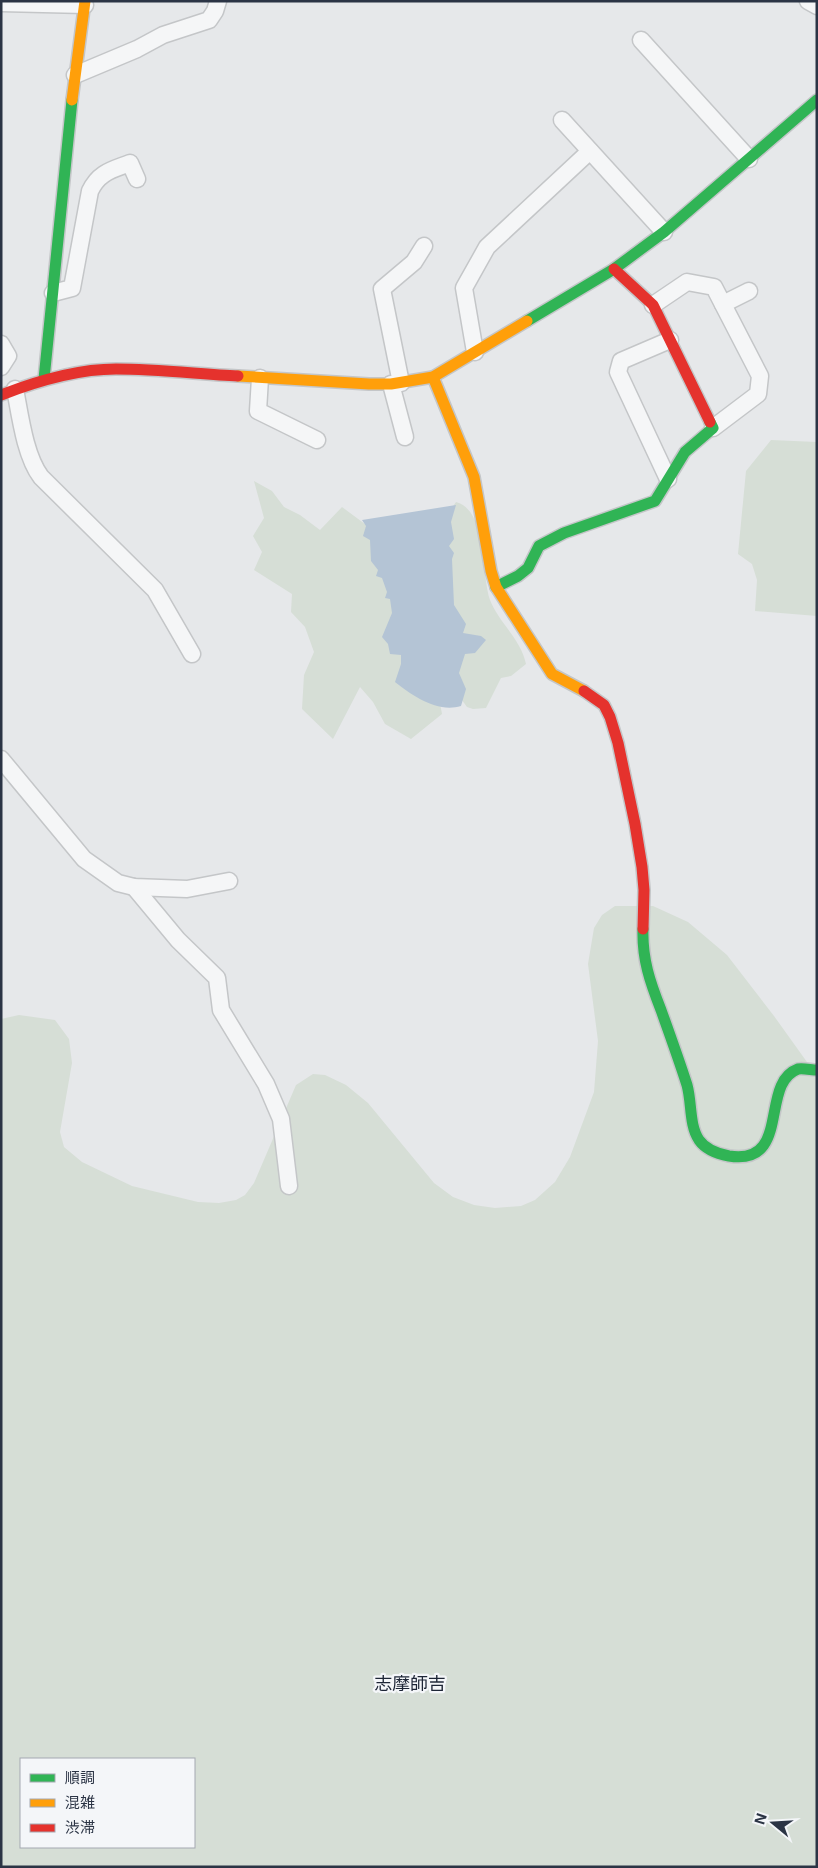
<svg xmlns="http://www.w3.org/2000/svg" width="818" height="1868" font-family="Inter,'Noto Sans JP',sans-serif">
	<style>
		.green { fill: #d6ded6; fill-rule: evenodd }
		.water { fill: #b4c4d5 }
		.lines { fill: none; stroke-linecap: round; stroke-linejoin: round }
		.street-casing { stroke: #c4c6c8; stroke-width: 19 }
		.fast-casing { stroke: #c4c6c8; stroke-width: 14 }
		.slow-casing { stroke: #c4c6c8; stroke-width: 14 }
		.jam-casing { stroke: #c4c6c8; stroke-width: 14 }
		.street { stroke: #f5f6f7; stroke-width: 16 }
		.fast { stroke: #30b455; stroke-width: 11 }
		.slow { stroke: #ff9f0a; stroke-width: 11 }
		.jam { stroke: #e5322d; stroke-width: 11 }
		.labels { text-anchor: middle; stroke-width: 4.5; stroke-linejoin: round; paint-order: stroke }
		.quarter-label { font-size: 18px; fill: #1d2536; stroke: #f4f6f9 }
	</style>
	<rect width="100%" height="100%" fill="#e6e8ea"/>
	<!-- green -->
	<g class="green">
		<polygon points="771,440 817,442 817,616 755,611 757,580 752,564 738,554 746,471"/>
		<polygon points="254,481 272,491 284,507 300,515 320,530 342,507 373,530 439,698 442,714 411,739 385,724 373,702 360,687 333,739 302,709 304,675 314,652 305,627 291,612 292,594 254,570 262,552 253,536 264,518"/>
		<path d="M456,502c32,9 25,72 34,98 9,23 31,39 36,64l-15,12 -10,2 -15,30 -13,1 -6,-2 -8,-11v-63l-12,-56 2,-65z"/>
		<path d="M615,906h38l35,16 39,33 47,61 43,60v791h-816v-848l18,-4 36,5 14,19 3,24 -12,69 4,15 18,15 50,24 66,16 21,1 17,-3 9,-5 9,-12 42,-98 17,-11 12,1 21,10 22,18 66,80 19,14 21,8 21,3 26,-2 14,-6 20,-18 15,-25 24,-65 4,-51 -10,-77 6,-36 8,-13zM21,1759h173v88h-173z"/>
	</g>
	<!-- water -->
	<path class="water" d="M456,505l-5,17 3,17 -5,7 5,7 -2,6 2,46 12,19 -3,9 18,3 5,4 -11,13 -10,1 -6,19 7,16 -5,17c-24,7 -48,-10 -66,-24l6,-18v-9l-11,-1 -2,-10 -6,-7 10,-24 -2,-14 -5,-1 2,-6 -5,-14 -6,-2 2,-6 -7,-9 -1,-21 -7,-4 3,-10 -4,-6z"/>
	<g class="lines">
		<defs>
			<g id="street">
				<polyline points="808,1 817,6"/>
				<polyline points="1,3 85,5"/>
				<polyline points="641,40 749,159"/>
				<polyline points="75,75 137,49 163,35 209,20 215,11 218,1"/>
				<polyline points="562,120 664,232"/>
				<path d="M53,293l19,-5 18,-97c9,-19 22,-21 40,-28l7,16"/>
				<polyline points="723,304 749,291"/>
				<polyline points="653,305 687,282 714,287 760,376 758,394 713,428"/>
				<polyline points="1,344 8,356 1,367"/>
				<polyline points="475,352 464,288 487,247 590,151"/>
				<polyline points="260,378 258,411 317,440"/>
				<polyline points="401,383 382,289 414,262 424,246"/>
				<polyline points="391,384 405,437"/>
				<path d="M15,389c5,26 10,67 26,88l114,113 37,64"/>
				<polyline points="668,479 618,372 621,361 670,340"/>
				<polyline points="1,759 84,859 118,883 134,887 187,889 229,881"/>
				<polyline points="134,887 178,940 217,978 221,1010 266,1084 281,1119 289,1186"/>
			</g>
			<g id="fast">
				<polyline points="527,321 614,269 664,232 817,100"/>
				<polyline points="44,379 72,100"/>
				<polyline points="496,587 518,576 528,568 539,546 564,533 655,501 685,452 713,428 710,422"/>
				<path d="M643,929c-1,30 7,53 18,81 9,25 18,50 26,75 5,18 2,40 12,55 7,10 19,14 30,16 63,10 30,-73 69,-87 5,-1 14,1 19,1"/>
			</g>
			<g id="slow">
				<polyline points="72,100 85,1"/>
				<polyline points="238,376 369,384 391,384 433,377 527,321"/>
				<polyline points="433,377 474,477 491,571 496,587 552,674 584,691"/>
			</g>
			<g id="jam">
				<polyline points="614,269 653,305 710,422"/>
				<path d="M1,395c36,-14 76,-26 115,-26 41,0 82,5 122,7"/>
				<polyline points="584,691 604,705 610,717 618,743 635,824 642,867 644,890 643,929"/>
			</g>
		</defs>
		<!-- street casing -->
		<use href="#street" class="street-casing"/>
		<!-- fast casing -->
		<use href="#fast" class="fast-casing"/>
		<!-- slow casing -->
		<use href="#slow" class="slow-casing"/>
		<!-- jam casing -->
		<use href="#jam" class="jam-casing"/>
		<!-- street -->
		<use href="#street" class="street"/>
		<!-- fast -->
		<use href="#fast" class="fast"/>
		<!-- slow -->
		<use href="#slow" class="slow"/>
		<!-- jam -->
		<use href="#jam" class="jam"/>
	</g>
	<g class="labels">
		<!-- quarter labels -->
		<g class="quarter-label">
			<text x="410" y="1690">志摩師吉</text>
		</g>
	</g>
	<!-- border -->
	<rect width="818" height="1868" fill="none" stroke="#2b3445" stroke-width="5"/>
	<!-- legend -->
	<rect x="20" y="1758" width="175" height="90" fill="#f4f6f9" stroke="#a4a8b1"/>
	<rect x="30" y="1774" width="25" height="8" fill="#30b455" stroke="#a4a8b1"/>
	<text x="65" y="1783" font-size="15" fill="#2b3445">順調</text>
	<rect x="30" y="1799" width="25" height="8" fill="#ff9f0a" stroke="#a4a8b1"/>
	<text x="65" y="1808" font-size="15" fill="#2b3445">混雑</text>
	<rect x="30" y="1824" width="25" height="8" fill="#e5322d" stroke="#a4a8b1"/>
	<text x="65" y="1833" font-size="15" fill="#2b3445">渋滞</text>
	<!-- north arrow -->
	<g transform="translate(773 1823) rotate(288)" stroke="#f4f6f9" stroke-width="4" paint-order="stroke">
	<path d="M0-4L9 19L0 12L-9 19Z" fill="#2b3445"/>
	<text y="-8" font-size="14" font-weight="bold" text-anchor="middle" fill="#2b3445">N</text>
	</g>
</svg>
